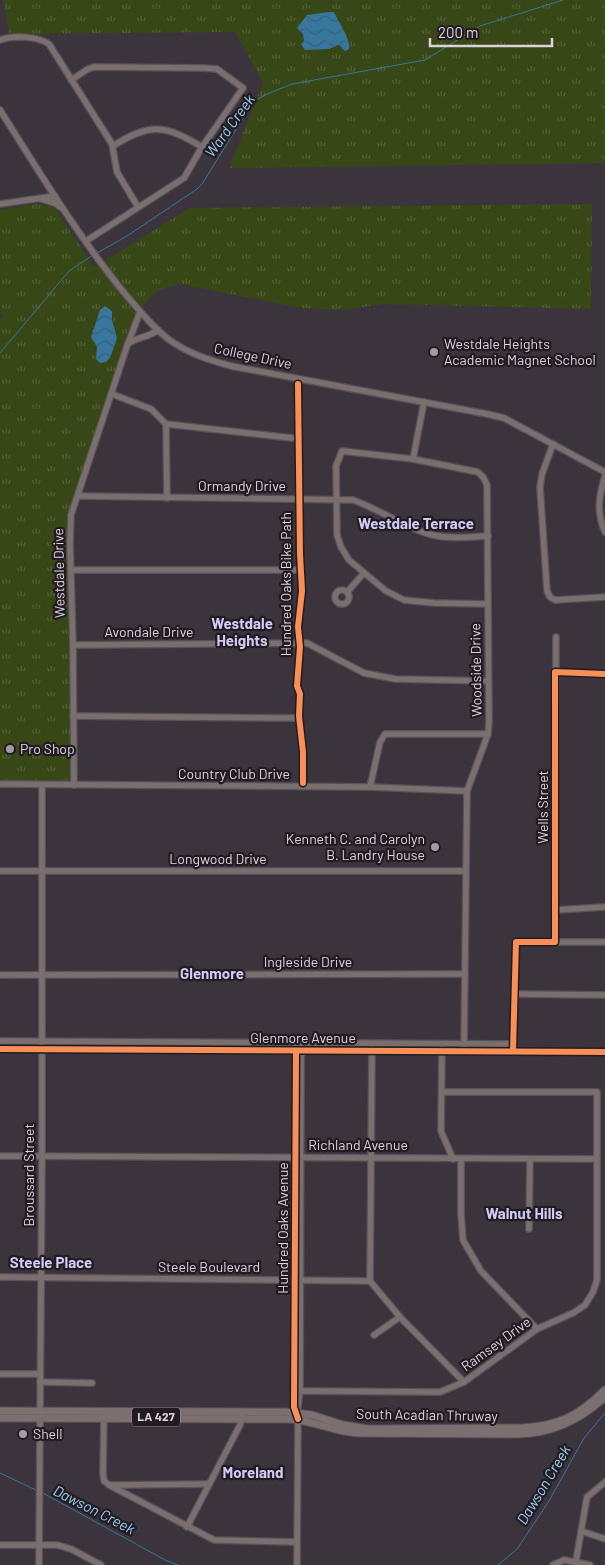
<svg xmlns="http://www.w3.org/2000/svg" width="605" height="1565" font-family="Barlow,sans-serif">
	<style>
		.grass { fill: url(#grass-tufts) }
		.water { fill: url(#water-waves) }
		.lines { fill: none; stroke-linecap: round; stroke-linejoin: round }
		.stream { stroke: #37769d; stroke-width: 1 }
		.minor-casing { stroke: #585158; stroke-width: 8 }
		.major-casing { stroke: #585158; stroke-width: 9 }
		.minor { stroke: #7a6f6e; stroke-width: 5.5 }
		.major { stroke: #7c6f6f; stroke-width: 7 }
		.cycleway-casing { stroke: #221b22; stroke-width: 9 }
		.cycleway { stroke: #f78f57; stroke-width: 6 }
		.poi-dot { fill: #a59ba5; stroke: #221b22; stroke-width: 2 }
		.labels { text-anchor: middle; stroke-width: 4.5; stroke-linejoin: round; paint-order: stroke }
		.shield { fill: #221b22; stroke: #a59ca5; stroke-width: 1 }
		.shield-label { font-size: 12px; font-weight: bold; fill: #ddd3dd }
		.poi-label { font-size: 14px; fill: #ddd3dd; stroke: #221b22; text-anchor: start }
		.street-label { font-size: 14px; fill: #ddd3dd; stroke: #221b22 }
		.water-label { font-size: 15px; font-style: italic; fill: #99cff4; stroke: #221b22 }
		.neighbourhood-label { font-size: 15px; font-weight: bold; fill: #d1cbf6; stroke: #221b22 }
	</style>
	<defs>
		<pattern id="grass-tufts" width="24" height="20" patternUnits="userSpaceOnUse" patternTransform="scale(1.25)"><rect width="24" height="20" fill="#374716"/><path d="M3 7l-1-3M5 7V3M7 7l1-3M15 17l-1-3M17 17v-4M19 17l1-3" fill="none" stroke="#546137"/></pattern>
		<pattern id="water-waves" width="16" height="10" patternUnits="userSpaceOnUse" patternTransform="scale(1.25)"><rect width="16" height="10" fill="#37769d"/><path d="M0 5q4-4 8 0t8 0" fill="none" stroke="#3b6079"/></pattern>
	</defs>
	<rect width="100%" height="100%" fill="#3c343c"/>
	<!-- grass -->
	<g class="grass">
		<polygon points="3,0 605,0 605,163 229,168 263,83 235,32 9,34"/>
		<polygon points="35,204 53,205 94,267 190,208 592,204 591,309 385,304 340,310 302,308 179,284 157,291 145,303 140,312 71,515 74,785 0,785 0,320 3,317 0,310 0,210"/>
	</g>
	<!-- water -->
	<g class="water">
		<path d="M329,12h5c5,11 17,27 15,37l-4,2 -6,-6 -10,4 -24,1 -4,-6 3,-3 -1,-7 -6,-6 10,-13z"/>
		<polygon points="105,306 112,311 112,320 117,338 110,358 106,362 100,363 96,359 97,347 91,337 100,310"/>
	</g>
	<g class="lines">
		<!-- stream -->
		<g class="stream">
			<polyline points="97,253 127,236 197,189 202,184 250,107 258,99 267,94 292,84 425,60 480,26 563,0"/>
			<polyline points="0,353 69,271 93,255"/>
			<polyline points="0,1473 38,1491"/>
			<polyline points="41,1492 167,1561 178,1565"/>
			<polyline points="498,1565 517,1549 549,1501 584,1438 605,1413"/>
		</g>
		<defs>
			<g id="minor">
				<path d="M0,40c13,-5 37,-4 49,4l63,100 5,28 21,35"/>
				<polyline points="71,80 88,69 94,67 204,68 217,69 243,88 202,147 184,178 86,241"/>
				<path d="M0,110c40,63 79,128 126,185 14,16 28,34 45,46 19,13 38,19 60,25l256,48 17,4 101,54"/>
				<path d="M113,146c38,-24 52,-21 89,1"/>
				<polyline points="41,199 55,203 60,207"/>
				<polyline points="0,204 55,196"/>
				<path d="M128,344c8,-7 20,-6 30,-14"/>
				<polyline points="112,394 151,409 166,424 292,438"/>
				<polyline points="166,424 167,498"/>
				<polyline points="553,444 542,474 540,487 547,591 550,597 555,600 605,597"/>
				<polyline points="413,459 424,402"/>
				<path d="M605,476c-6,20 -9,36 0,56"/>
				<path d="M78,496l275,4c27,9 58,32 85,36 16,3 33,1 50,0"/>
				<polyline points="71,570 300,570"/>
				<circle cx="342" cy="597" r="7"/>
				<polyline points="347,592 364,573"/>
				<polyline points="73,645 307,643 364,673 395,679 488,681"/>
				<polyline points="555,672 605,674"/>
				<polyline points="73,716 294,718"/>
				<polyline points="0,784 370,787 467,791"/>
				<polyline points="74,785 73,645 70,542 71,515 127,346 140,312"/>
				<polyline points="370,787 380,742 385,734 488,734"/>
				<polyline points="0,871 466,871"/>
				<polyline points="555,910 605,907"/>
				<polyline points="555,942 556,637"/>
				<polyline points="0,975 465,974"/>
				<polyline points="515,994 605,995"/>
				<polyline points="0,1041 513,1044"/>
				<polyline points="296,1043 294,1407 298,1419 297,1565"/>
				<polyline points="513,1047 516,942 605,942"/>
				<polyline points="442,1048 441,1131 453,1159"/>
				<polyline points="0,1049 605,1052"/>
				<polyline points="464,1051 467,791 488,734 489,722 487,485 483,477 478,472 413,459 342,451 336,466 337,535 341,547 349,560 386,591 404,600 434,603 487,604"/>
				<polyline points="0,1156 596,1159"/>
				<polyline points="461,1159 461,1214 463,1240 481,1271 537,1329"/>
				<polyline points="529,1229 530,1159"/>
				<polyline points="0,1277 370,1281 400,1317 464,1382"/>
				<polyline points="370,1281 372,1048"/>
				<polyline points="374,1335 400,1317"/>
				<polyline points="0,1374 40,1374"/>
				<polyline points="40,1382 92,1383"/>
				<polyline points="300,1391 440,1392 464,1382 537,1329 573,1313 585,1305 593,1292 597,1280 597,1092 442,1092"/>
				<polyline points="297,1413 300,1391 301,1048"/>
				<polyline points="104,1417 103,1473 104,1481 109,1485 214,1540 297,1542"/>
				<polyline points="111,1485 209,1484"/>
				<polyline points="187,1527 240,1425 242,1417"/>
				<polyline points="581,1531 605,1539"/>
				<polyline points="0,1545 57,1545 71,1549 101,1565"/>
				<polyline points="576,1561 587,1497 605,1482"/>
				<polyline points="39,1565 42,1156 42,785"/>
				<polyline points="553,1565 564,1560 590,1565"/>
			</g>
			<g id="major">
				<path d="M0,1411l285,1 27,3 31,10 25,4 155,-1c36,-2 57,-13 82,-38"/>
				<path d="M0,1418l289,1c24,1 45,13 69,14l161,1c34,-1 61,-14 86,-37"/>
			</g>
		</defs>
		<!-- minor casing -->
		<use href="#minor" class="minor-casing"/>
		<!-- major casing -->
		<use href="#major" class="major-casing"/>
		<!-- minor -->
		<use href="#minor" class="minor"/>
		<!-- major -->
		<use href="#major" class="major"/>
		<defs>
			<g id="cycleway">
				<polyline points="298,384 300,554 302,591 298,627 300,647 297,686 300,694 299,716 303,752 303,783"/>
				<polyline points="0,1049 605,1052"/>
				<polyline points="296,1051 294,1407 298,1419"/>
				<polyline points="513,1051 516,942 555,942 555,672 605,674"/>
			</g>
		</defs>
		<!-- cycleway casing -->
		<use href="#cycleway" class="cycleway-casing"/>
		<!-- cycleway -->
		<use href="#cycleway" class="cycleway"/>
	</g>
	<!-- markers -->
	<g class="poi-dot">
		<circle cx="434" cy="352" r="5"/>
		<circle cx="10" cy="749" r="5"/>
		<circle cx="435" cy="847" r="5"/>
		<circle cx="23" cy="1434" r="5"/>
	</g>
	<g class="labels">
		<!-- shield labels -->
		<rect class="shield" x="132" y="1407.5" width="48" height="19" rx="4"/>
		<g class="shield-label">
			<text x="156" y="1421">LA 427</text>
		</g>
		<!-- poi labels -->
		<g class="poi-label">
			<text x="444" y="349">Westdale Heights<tspan x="444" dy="16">Academic Magnet School</tspan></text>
			<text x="20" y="754">Pro Shop</text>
			<text x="425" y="844" text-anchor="end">Kenneth C. and Carolyn<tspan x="425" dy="16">B. Landry House</tspan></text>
			<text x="33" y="1439">Shell</text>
		</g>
		<!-- street labels -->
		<g class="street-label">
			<text transform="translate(253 356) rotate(12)" y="5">College Drive</text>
			<text x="242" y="491">Ormandy Drive</text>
			<text transform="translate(59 573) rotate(-91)" y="5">Westdale Drive</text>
			<text transform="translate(286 584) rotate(-90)" y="5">Hundred Oaks Bike Path</text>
			<text x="149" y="637">Avondale Drive</text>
			<text transform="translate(476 670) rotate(-91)" y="5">Woodside Drive</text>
			<text x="234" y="779">Country Club Drive</text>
			<text transform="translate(543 807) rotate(-90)" y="5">Wells Street</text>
			<text x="218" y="864">Longwood Drive</text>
			<text x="308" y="967">Ingleside Drive</text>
			<text x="303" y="1043">Glenmore Avenue</text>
			<text x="358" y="1150">Richland Avenue</text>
			<text transform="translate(29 1175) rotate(-90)" y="5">Broussard Street</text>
			<text transform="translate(283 1228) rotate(-90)" y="5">Hundred Oaks Avenue</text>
			<text x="209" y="1272">Steele Boulevard</text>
			<text transform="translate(496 1344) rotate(-36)" y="5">Ramsey Drive</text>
			<text transform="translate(427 1415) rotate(1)" y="5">South Acadian Thruway</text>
		</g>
		<!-- water labels -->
		<g class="water-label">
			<text transform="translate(230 126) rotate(-54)" y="5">Ward Creek</text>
			<text transform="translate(544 1485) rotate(-59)" y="5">Dawson Creek</text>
			<text transform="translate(94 1510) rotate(27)" y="5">Dawson Creek</text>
		</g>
		<!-- neighbourhood labels -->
		<g class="neighbourhood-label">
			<text x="416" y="529">Westdale Terrace</text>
			<text x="242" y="629">Westdale<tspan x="242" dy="17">Heights</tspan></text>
			<text x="212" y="979">Glenmore</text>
			<text x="524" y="1219">Walnut Hills</text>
			<text x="51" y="1268">Steele Place</text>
			<text x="253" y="1478">Moreland</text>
		</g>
	</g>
	<!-- scale -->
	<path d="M430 38v8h122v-8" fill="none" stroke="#ddd3dd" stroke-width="2.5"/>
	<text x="438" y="38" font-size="15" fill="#ddd3dd" stroke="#221b22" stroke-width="4" paint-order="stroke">200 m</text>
</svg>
